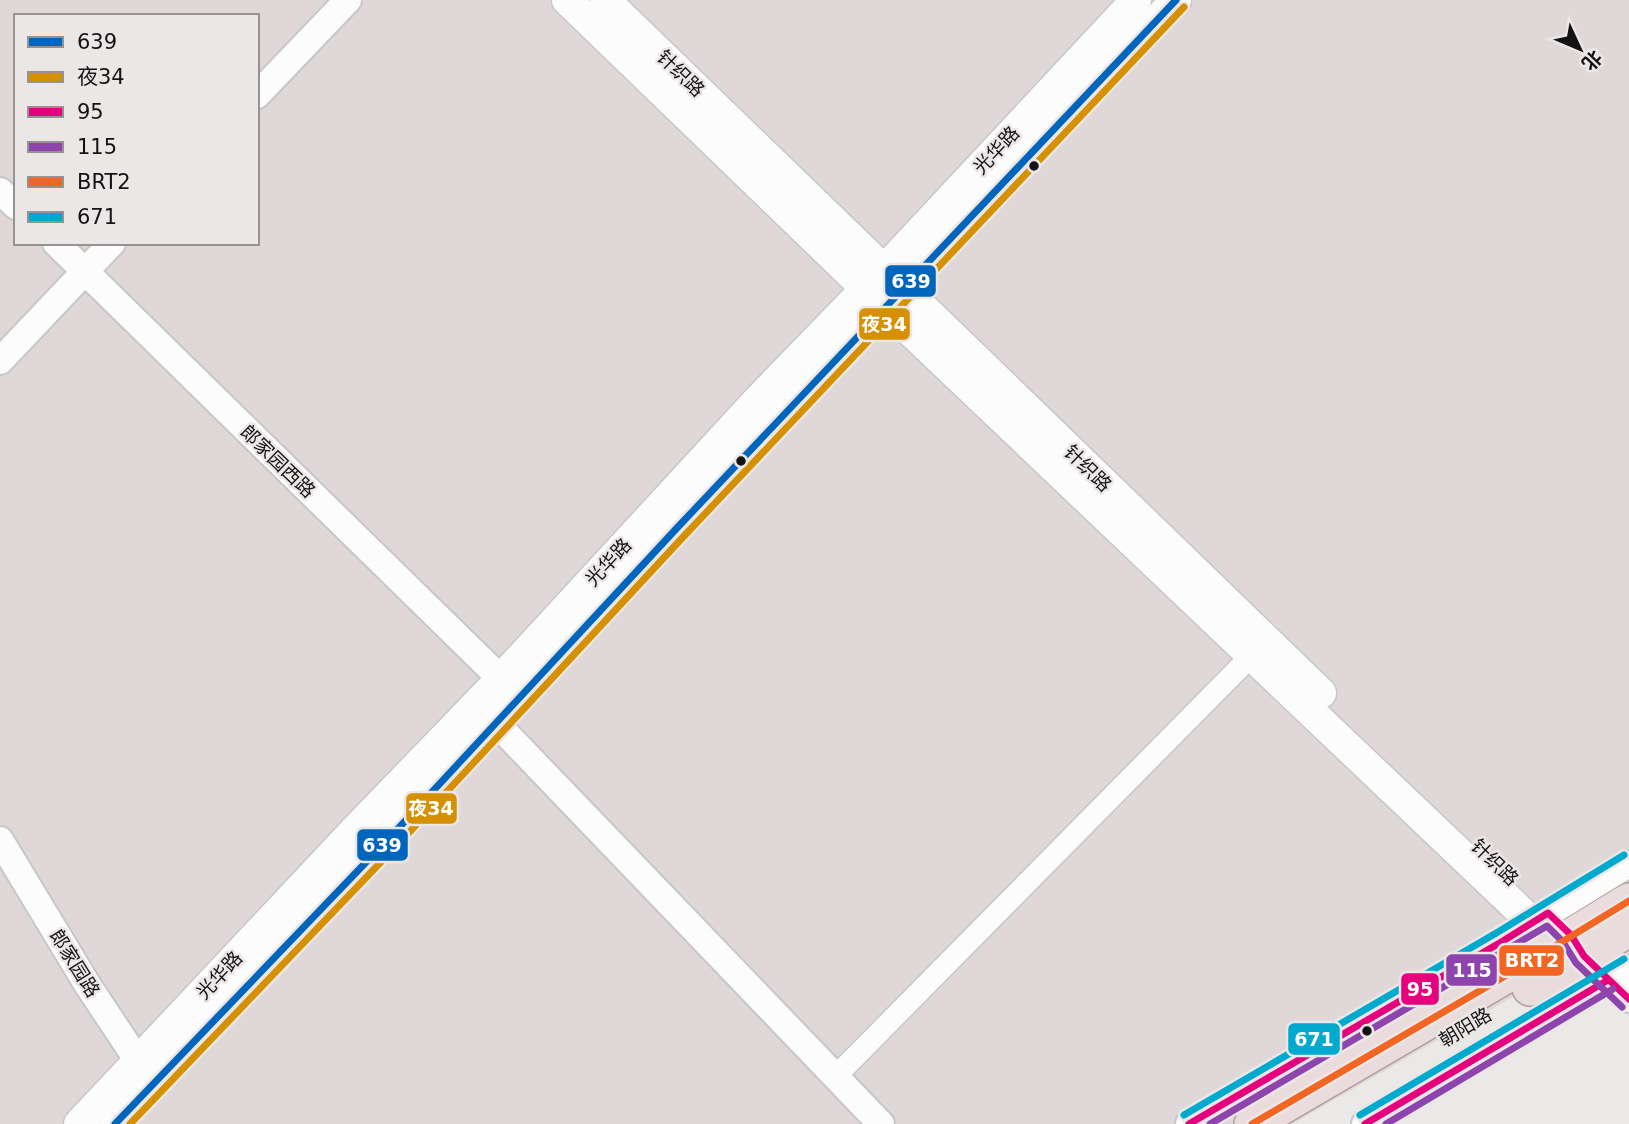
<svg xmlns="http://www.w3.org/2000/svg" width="1629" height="1124" font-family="'DejaVu Sans','Noto Sans SC',sans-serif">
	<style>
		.built { fill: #e0d8d8; fill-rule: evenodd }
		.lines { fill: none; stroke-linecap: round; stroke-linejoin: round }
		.minor-casing { stroke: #c8c6c6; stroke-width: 24 }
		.tertiary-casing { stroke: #c8c6c6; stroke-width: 30 }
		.secondary-casing { stroke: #c8c6c6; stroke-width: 33 }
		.trunk-casing { stroke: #b09e9e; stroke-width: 38 }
		.minor { stroke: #fcfcfc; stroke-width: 21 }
		.tertiary { stroke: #fcfcfc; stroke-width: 26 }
		.secondary { stroke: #fcfcfc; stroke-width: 30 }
		.trunk { stroke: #eadcdc; stroke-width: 35 }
		.bus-1-casing { stroke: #ece7e7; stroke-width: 12 }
		.bus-2-casing { stroke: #ece7e7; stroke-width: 12 }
		.bus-3-casing { stroke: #ece7e7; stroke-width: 12 }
		.bus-4-casing { stroke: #ece7e7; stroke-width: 12 }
		.bus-5-casing { stroke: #ece7e7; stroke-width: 12 }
		.bus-6-casing { stroke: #ece7e7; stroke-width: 12 }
		.bus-1 { stroke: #0065bd; stroke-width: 7 }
		.bus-2 { stroke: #d59003; stroke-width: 7 }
		.bus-3 { stroke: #e5007d; stroke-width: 7 }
		.bus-4 { stroke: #8e44ad; stroke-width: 7 }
		.bus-5 { stroke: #f26522; stroke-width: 7 }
		.bus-6 { stroke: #00a9ce; stroke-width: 7 }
		.bus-dot { fill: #141212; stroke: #ece7e7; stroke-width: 2.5 }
		.labels { text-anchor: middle; stroke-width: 5; stroke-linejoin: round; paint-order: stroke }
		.street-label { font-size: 19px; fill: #141212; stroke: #ece7e7 }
		.line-badge { stroke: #ece7e7; stroke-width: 2.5 }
		.badge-label { font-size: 19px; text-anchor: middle; font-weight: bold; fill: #fff }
	</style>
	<rect width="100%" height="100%" fill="#ebe8e8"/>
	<!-- built -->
	<path class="built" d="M0,0h1629v937l-45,19 -292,168h-1292zM16,16h241v227h-241z"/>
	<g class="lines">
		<defs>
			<polyline id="minor" points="835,1077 1260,647"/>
			<g id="tertiary">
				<polyline points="257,95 348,0"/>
				<polyline points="0,191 16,206"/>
				<polyline points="56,243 501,679"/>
				<polyline points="0,361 112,243"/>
				<polyline points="496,723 881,1124"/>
				<polyline points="0,840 87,984 138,1061 150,1075"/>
				<polyline points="1597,969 1629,999"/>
				<polyline points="1189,1124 1503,941 1629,864"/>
				<polyline points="1365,1124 1629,968"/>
			</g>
			<g id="secondary">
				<polyline points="567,0 885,307 1532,922"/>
				<polyline points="605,0 1321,693"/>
				<polyline points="79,1124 356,829 501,679 758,400 884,270 1136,0"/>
				<polyline points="115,1124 394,833 676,529 1176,0"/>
			</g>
			<g id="trunk">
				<polyline points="1530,988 1629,929"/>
				<polyline points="1252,1124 1529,962 1629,901"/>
			</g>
		</defs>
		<!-- minor casing -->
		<use href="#minor" class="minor-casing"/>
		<!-- tertiary casing -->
		<use href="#tertiary" class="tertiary-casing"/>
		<!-- secondary casing -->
		<use href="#secondary" class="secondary-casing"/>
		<!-- trunk casing -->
		<use href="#trunk" class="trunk-casing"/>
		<!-- minor -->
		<use href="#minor" class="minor"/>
		<!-- tertiary -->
		<use href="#tertiary" class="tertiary"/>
		<!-- secondary -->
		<use href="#secondary" class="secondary"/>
		<!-- trunk -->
		<use href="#trunk" class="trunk"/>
		<defs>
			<polyline id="bus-1" points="115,1124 394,833 676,529 1176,0"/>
			<polyline id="bus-2" points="130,1124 402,840 684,536 1184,7"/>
			<g id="bus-3">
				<polyline points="1189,1124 1503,941 1548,913 1571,935 1584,956 1629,999"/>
				<polyline points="1365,1124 1608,980"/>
			</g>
			<g id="bus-4">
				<polyline points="1210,1124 1547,926 1563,942 1576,963 1622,1007"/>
				<polyline points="1386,1124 1613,989"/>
			</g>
			<polyline id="bus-5" points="1252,1124 1529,962 1629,901"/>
			<g id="bus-6">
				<polyline points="1184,1115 1498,932 1624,855"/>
				<polyline points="1360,1115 1624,959"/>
			</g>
		</defs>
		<!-- bus-1 casing -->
		<use href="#bus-1" class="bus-1-casing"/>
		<!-- bus-2 casing -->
		<use href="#bus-2" class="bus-2-casing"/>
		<!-- bus-3 casing -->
		<use href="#bus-3" class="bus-3-casing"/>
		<!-- bus-4 casing -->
		<use href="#bus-4" class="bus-4-casing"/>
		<!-- bus-5 casing -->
		<use href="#bus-5" class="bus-5-casing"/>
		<!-- bus-6 casing -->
		<use href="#bus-6" class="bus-6-casing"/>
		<!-- bus-1 -->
		<use href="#bus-1" class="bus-1"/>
		<!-- bus-2 -->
		<use href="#bus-2" class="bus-2"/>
		<!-- bus-3 -->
		<use href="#bus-3" class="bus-3"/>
		<!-- bus-4 -->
		<use href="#bus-4" class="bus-4"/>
		<!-- bus-5 -->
		<use href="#bus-5" class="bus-5"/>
		<!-- bus-6 -->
		<use href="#bus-6" class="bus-6"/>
	</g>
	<!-- markers -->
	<g class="bus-dot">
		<circle cx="1034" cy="166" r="6"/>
		<circle cx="741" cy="461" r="6"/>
		<circle cx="1367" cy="1031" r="6"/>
	</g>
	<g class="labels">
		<!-- street labels -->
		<g class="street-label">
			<text transform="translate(681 73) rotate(44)" y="7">针织路</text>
			<text transform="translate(996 150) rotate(-47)" y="7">光华路</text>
			<text transform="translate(278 461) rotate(44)" y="7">郎家园西路</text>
			<text transform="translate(1088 468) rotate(44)" y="7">针织路</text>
			<text transform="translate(608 562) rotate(-47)" y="7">光华路</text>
			<text transform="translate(1495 862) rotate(44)" y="7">针织路</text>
			<text transform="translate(75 963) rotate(58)" y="7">郎家园路</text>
			<text transform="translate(219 975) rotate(-47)" y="7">光华路</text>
			<text transform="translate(1465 1027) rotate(-31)" y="7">朝阳路</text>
		</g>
	</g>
	<g class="line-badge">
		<rect x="884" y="264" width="53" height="34" rx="7" fill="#0065bd"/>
		<rect x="858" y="307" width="53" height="34" rx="7" fill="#d59003"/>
		<rect x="405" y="792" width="53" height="33" rx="7" fill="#d59003"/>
		<rect x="356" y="828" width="53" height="34" rx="7" fill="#0065bd"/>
		<rect x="1498" y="944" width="67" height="33" rx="7" fill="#f26522"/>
		<rect x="1445" y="953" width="53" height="34" rx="7" fill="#8e44ad"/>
		<rect x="1400" y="972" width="40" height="34" rx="7" fill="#e5007d"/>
		<rect x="1287" y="1022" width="54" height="34" rx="7" fill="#00a9ce"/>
	</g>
	<g class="badge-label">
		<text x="911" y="288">639</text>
		<text x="884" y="331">夜34</text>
		<text x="431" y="815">夜34</text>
		<text x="382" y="852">639</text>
		<text x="1532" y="967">BRT2</text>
		<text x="1472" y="977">115</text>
		<text x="1420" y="996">95</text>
		<text x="1314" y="1046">671</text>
	</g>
	<!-- legend -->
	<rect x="14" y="14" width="245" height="231" fill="#ece7e7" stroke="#969292" stroke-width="2"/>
	<rect x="28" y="37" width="35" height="10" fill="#0065bd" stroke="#969292" stroke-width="2"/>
	<text x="77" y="49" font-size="21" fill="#141212">639</text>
	<rect x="28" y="72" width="35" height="10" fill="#d59003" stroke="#969292" stroke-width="2"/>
	<text x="77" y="84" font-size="21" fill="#141212">夜34</text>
	<rect x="28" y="107" width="35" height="10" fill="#e5007d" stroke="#969292" stroke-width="2"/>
	<text x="77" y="119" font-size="21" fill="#141212">95</text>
	<rect x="28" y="142" width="35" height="10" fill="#8e44ad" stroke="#969292" stroke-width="2"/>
	<text x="77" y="154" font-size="21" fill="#141212">115</text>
	<rect x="28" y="177" width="35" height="10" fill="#f26522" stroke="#969292" stroke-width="2"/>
	<text x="77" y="189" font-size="21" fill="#141212">BRT2</text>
	<rect x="28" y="212" width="35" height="10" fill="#00a9ce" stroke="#969292" stroke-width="2"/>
	<text x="77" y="224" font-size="21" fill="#141212">671</text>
	<!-- north arrow -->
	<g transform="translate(1580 49) rotate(134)" stroke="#ece7e7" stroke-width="5" paint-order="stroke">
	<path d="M0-5L12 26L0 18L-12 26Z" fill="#141212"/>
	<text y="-10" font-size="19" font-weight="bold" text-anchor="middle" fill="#141212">北</text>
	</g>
</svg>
